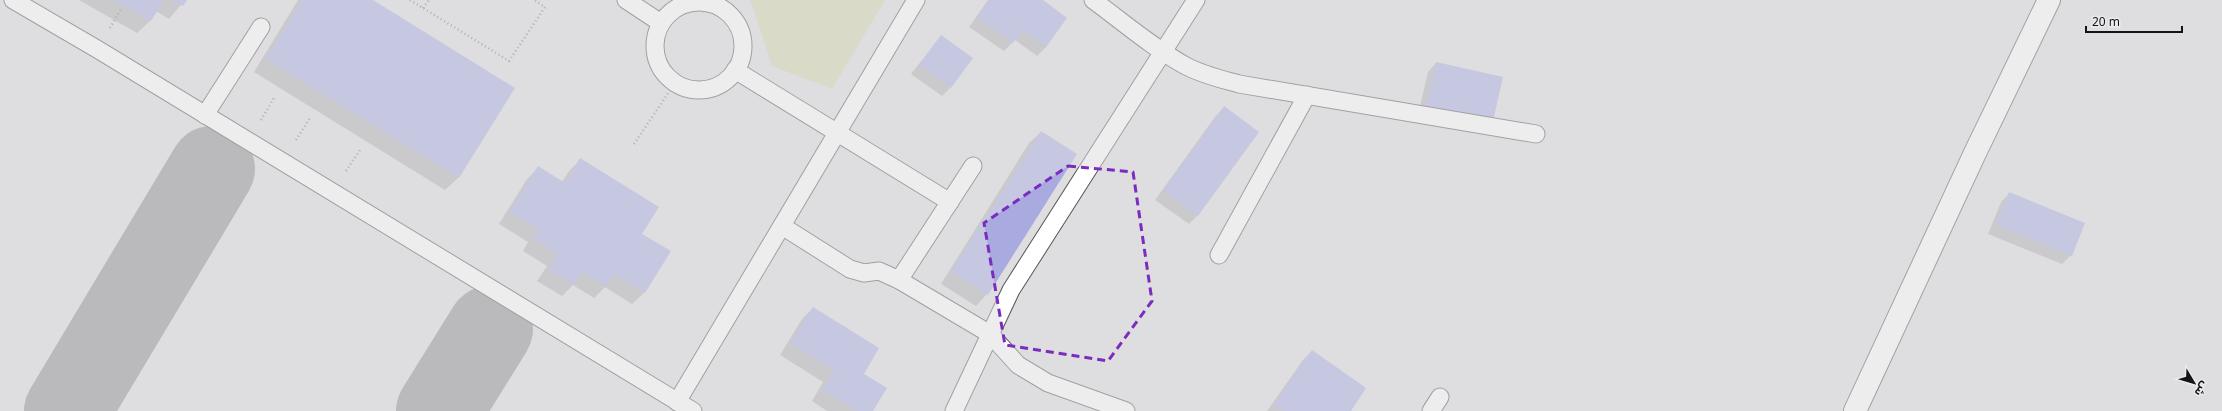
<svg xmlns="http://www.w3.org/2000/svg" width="2222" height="411" font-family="'Noto Sans','Noto Sans Arabic',sans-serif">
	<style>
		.green { fill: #d2d4aa }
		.shadow { fill: #0003 }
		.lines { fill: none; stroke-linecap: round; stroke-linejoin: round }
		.taxiway { stroke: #8f8f90; stroke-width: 86 }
		.building { fill: #a9abe0 }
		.lane-casing { stroke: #565658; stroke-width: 19 }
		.street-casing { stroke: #565658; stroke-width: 24 }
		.path { stroke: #7b7b7c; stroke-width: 2.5; stroke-dasharray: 1 3; stroke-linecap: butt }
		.lane { stroke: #fff; stroke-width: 17 }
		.street { stroke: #fff; stroke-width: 22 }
		.marked { fill: none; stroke: #7b2cbf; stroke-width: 3; stroke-dasharray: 8 5; stroke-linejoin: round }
	</style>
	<rect width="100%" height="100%" fill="#dedee0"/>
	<!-- green -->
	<polygon class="green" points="749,0 885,0 832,89 772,66 751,2"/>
	<!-- shadow -->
	<g class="shadow">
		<polygon points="79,0 185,0 169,19 156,11 150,21 137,33"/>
		<polygon points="298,0 371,0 514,88 458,178 445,190 254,72"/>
		<polygon points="988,0 1041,0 1066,18 1046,47 1037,56 1015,40 1004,51 969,27"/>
		<polygon points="941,36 950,88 942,96 911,74"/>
		<polygon points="1436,63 1492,121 1418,115 1428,72"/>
		<polygon points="1224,108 1198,215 1189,224 1155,200 1215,117"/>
		<polygon points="1041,132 987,294 976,306 941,284 1029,143"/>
		<polygon points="580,160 641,234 669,252 644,293 632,304 605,287 594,298 573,285 562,296 537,281 547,266 523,251 528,242 499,224 527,179 538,168 562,182 569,171"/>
		<polygon points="2010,193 2071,255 2062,264 1988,234 2001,202"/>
		<polygon points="813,308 862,374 872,411 827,411 812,401 823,382 780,355 802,319"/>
		<polygon points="1312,351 1349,411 1267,411 1303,360"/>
	</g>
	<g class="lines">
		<!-- taxiway -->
		<g class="taxiway">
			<polyline points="67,411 212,169"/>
			<polyline points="439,411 490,329"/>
		</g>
	</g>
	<!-- building -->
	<g class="building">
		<polygon points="114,0 164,0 151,21"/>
		<polygon points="172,0 187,0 183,6"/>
		<polygon points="302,0 373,0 515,88 459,178 266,59"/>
		<polygon points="989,0 1043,0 1067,18 1046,47 1023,30 1013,43 977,17"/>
		<polygon points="941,35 973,58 951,88 919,65"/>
		<polygon points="1436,62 1503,77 1493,121 1426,106"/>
		<polygon points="1224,106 1259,132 1198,216 1163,191"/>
		<polygon points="1041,131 1077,154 988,295 951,272"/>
		<polygon points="580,158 659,207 642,234 671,251 645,293 614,274 606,287 582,272 574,285 548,269 557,254 533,239 539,230 509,212 538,166 565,183"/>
		<polygon points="2009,192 2085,223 2072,256 1996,225"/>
		<polygon points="813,307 879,348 864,374 887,388 873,411 857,411 822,390 834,370 790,343"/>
		<polygon points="1312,350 1366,388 1351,411 1283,411 1273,405"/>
	</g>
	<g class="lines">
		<defs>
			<g id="lane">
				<polyline points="13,0 97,49 693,411"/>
				<polyline points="626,0 661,23"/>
				<path d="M1093,0c30,22 60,48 93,66 17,9 35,13 53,18l297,50"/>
				<circle cx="699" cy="46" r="44"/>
				<polyline points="735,70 950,202"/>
				<polyline points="205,115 261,27"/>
				<polyline points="782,226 850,269 864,273 879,271 899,280 990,334 1018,365 1048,383 1126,411"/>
				<polyline points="1219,255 1307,95"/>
				<polyline points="899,280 973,166"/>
				<polyline points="677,402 916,0"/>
				<polyline points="954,411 1011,290 1196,0"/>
				<polyline points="1431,411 1440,397"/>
			</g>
			<polyline id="street" points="1855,411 1975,153 2049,0"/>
		</defs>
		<!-- lane casing -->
		<use href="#lane" class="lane-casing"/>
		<!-- street casing -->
		<use href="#street" class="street-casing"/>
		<!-- path -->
		<g class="path">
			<polyline points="410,0 509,61 545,7 534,0"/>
			<polyline points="423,8 429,0"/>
			<polyline points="110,28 121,9"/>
			<polyline points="261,120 275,96"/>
			<polyline points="296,140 310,118"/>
			<polyline points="634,144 675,83"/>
			<polyline points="346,171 360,150"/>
		</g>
		<!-- lane -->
		<use href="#lane" class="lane"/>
		<!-- street -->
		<use href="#street" class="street"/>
	</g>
	<!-- marked area -->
	<path d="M0 0H2222V411H0ZM1068,166l65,6 19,129 -44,60 -103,-16 -21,-122z" fill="#dedee0" fill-opacity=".55" fill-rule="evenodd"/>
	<path class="marked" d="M1068,166l65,6 19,129 -44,60 -103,-16 -21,-122z"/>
	<!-- north arrow -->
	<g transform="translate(2194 383) rotate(128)" stroke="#ebebed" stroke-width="3" paint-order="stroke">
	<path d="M0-3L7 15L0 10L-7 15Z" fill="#141415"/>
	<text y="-6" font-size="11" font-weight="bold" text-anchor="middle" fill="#141415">ش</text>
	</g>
	<!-- scale -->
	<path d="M2086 26v6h96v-6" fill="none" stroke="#141415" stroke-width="2"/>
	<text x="2092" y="26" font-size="12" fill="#141415" stroke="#ebebed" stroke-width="3" paint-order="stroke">20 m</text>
</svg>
